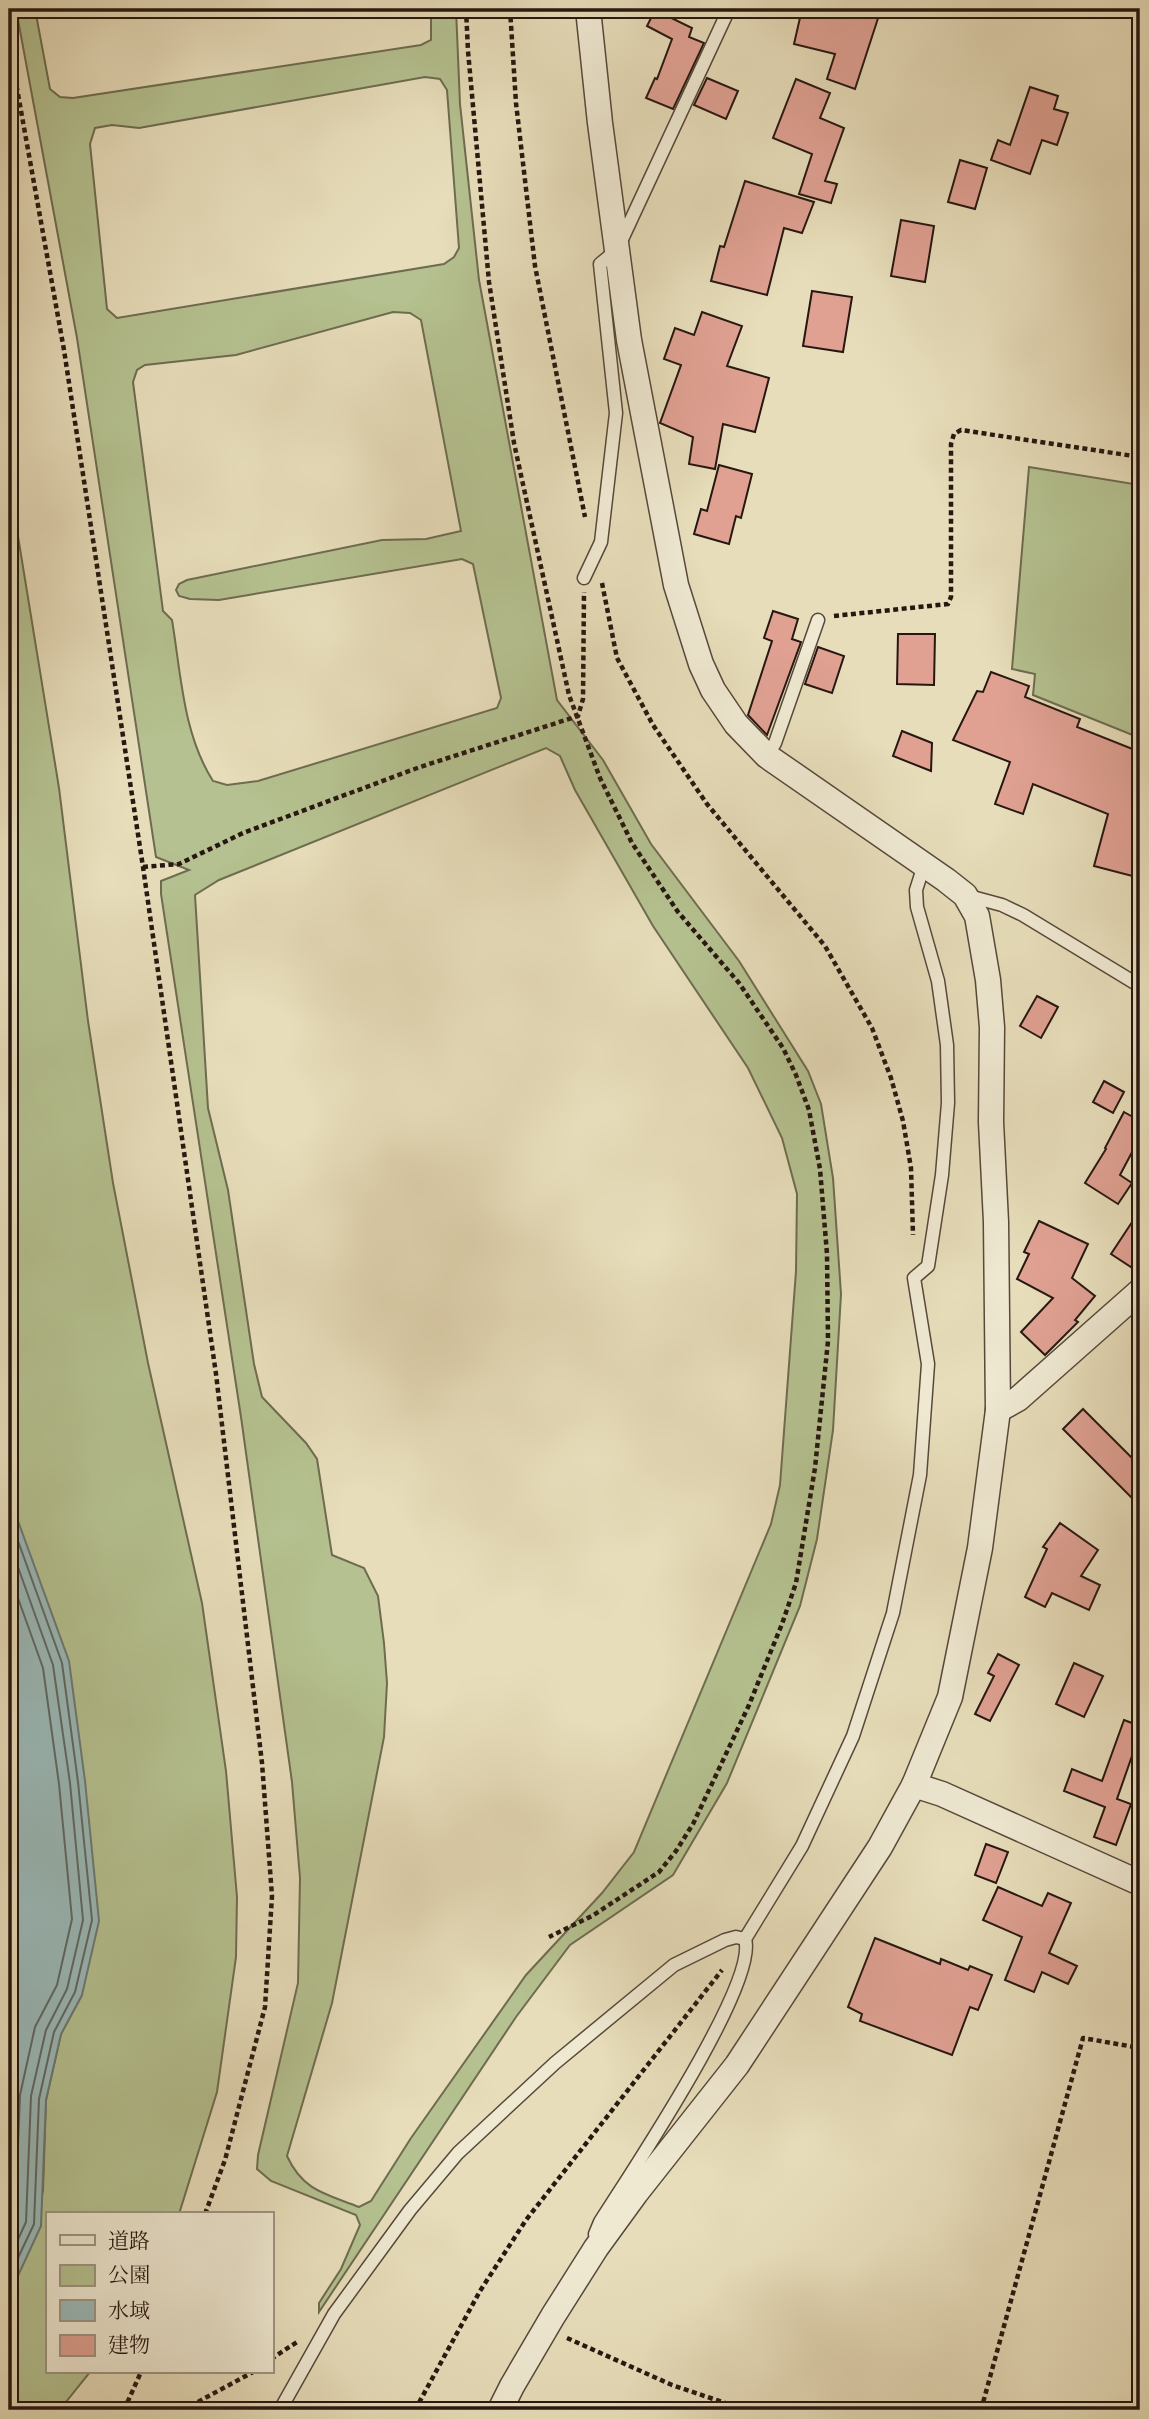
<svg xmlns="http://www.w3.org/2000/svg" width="1149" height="2419" font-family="Cardo,'Noto Serif JP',serif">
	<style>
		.green { fill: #b5c190; stroke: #6e6c50; stroke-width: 2; fill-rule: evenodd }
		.water { fill: #9abab9; stroke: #6c7976; stroke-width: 2 }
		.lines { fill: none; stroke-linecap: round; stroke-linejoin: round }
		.shore { stroke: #606865; stroke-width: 2 }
		.building { fill: #e0a193; stroke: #271711; stroke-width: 2 }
		.lane-casing { stroke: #57483b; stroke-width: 15 }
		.street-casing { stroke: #57483b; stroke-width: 27 }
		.path { stroke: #271711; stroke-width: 4.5; stroke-dasharray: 5 3.5; stroke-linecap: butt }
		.lane { stroke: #efe9d2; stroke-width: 12 }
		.street { stroke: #efe9d2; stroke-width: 24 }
	</style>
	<rect width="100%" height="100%" fill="#e7ddba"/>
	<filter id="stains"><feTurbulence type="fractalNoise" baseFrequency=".00286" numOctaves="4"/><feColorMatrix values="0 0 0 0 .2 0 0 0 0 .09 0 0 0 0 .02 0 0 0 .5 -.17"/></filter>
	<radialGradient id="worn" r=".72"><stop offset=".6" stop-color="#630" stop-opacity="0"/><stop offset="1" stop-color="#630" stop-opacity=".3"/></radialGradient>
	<!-- green -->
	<g class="green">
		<path d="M16,9h19l15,80 10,8 13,1 348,-53 10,-5v-31h25l4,95 19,176 78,420 46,60 48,84 88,117 69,110 13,33 12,74 8,116 -8,136 -16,109 -17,67 -73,177 -54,92 -103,70 -54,72 -197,295v-9l22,-34 19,-44 -4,-10 -85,-34 -14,-12 1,-14 40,-172 2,-105 -8,-96 -51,-365 -80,-523v-13l28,-11 -33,-13 -79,-519zM425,77l15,2 7,11 12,158 -5,9 -10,7 -327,54 -10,-9 -17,-165 5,-16 17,-3 27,3zM393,312l17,1 11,7 40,211 -35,8 -44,1 -195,40 -8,4 -3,6 3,6 11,3 29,1 243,-41 11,5 28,134 -4,10 -239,73 -31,4 -14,-4c-30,-47 -32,-107 -41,-161l-9,-9 -30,-229 4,-12 8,-5 91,-10zM546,748l14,8 15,34 78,136 95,142 34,70 15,56 -1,77 -16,214 -9,39 -137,328 -32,41 -76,82 -115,163 -40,63 -12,6c-33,-13 -56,-16 -72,-51l45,-153 52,-266 3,-54 -3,-40 -6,-47 -14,-28 -32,-13 -15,-96 -11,-16 -44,-46 -8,-33 -26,-174 -20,-82 -13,-213 24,-15z"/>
		<polygon points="1029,467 1140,485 1140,738 1033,695 1035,674 1012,669"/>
		<polygon points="9,481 59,788 88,1021 113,1183 148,1363 202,1603 226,1771 237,1897 236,1957 217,2092 179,2214 47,2214 47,2372 90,2372 62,2407 73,2410 9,2410 9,2287 17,2278 43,2191 46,2100 61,2034 82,1995 9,1482"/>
	</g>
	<!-- water -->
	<polygon class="water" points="9,1482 14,1510 69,1661 85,1781 99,1921 82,1995 61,2034 46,2100 41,2226 17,2278 9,2287"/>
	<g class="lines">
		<!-- shore -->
		<g class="shore">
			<polyline points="9,1516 62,1663 78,1782 92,1920 75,1992 54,2032 39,2099 34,2224 9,2277"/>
			<polyline points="9,1542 53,1665 70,1783 83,1920 67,1989 46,2030 31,2096 26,2222 9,2259"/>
			<polyline points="9,1573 43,1668 59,1784 72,1919 57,1985 35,2027 20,2095 15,2219 9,2234"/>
		</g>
	</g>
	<!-- building -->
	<g class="building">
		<polygon points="802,9 881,9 855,89 827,79 835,54 794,44"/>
		<polygon points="655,10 692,28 689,37 704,43 673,109 646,98 655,78 657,79 672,39 647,26"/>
		<polygon points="707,78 738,91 726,119 694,105"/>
		<polygon points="796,79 830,93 820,118 844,128 825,181 837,184 831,203 799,194 812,154 773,138"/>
		<polygon points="1030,87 1058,96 1054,109 1068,113 1057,145 1042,140 1030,174 991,160 998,140 1010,145"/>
		<polygon points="960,160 987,168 975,209 948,202"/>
		<polygon points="745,181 814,202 802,233 784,228 767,295 711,281 720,246 724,247"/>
		<polygon points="901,220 934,226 925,282 891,276"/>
		<polygon points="812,291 852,297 843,352 803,346"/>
		<polygon points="702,312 742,326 727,366 769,378 755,432 723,424 715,469 689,464 693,437 660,423 681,365 664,359 675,328 694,335"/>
		<polygon points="719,465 752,474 741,518 736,516 729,544 694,534 701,509 707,511"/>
		<polygon points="773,611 798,619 792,639 801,642 767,735 748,715 772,641 764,638"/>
		<polygon points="898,634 935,634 934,685 897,684"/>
		<polygon points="818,647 844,656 832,693 805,684"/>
		<polygon points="991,672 1029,686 1025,697 1080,719 1077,727 1140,752 1140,878 1094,866 1108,814 1033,784 1023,814 995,804 1010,762 953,740 977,691 983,692"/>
		<polygon points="902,731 932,743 931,771 893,756"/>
		<polygon points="1037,996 1058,1007 1041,1038 1020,1026"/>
		<polygon points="1104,1081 1124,1092 1113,1113 1093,1102"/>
		<polygon points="1124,1112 1140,1121 1140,1137 1120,1175 1132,1183 1118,1204 1085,1183 1106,1149 1105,1148"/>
		<polygon points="1140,1210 1140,1273 1111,1254"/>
		<polygon points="1039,1221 1088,1244 1072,1278 1095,1296 1075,1320 1078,1322 1045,1355 1021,1332 1053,1298 1017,1279 1029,1254 1024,1252"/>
		<polygon points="1083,1409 1140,1466 1140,1506 1063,1429"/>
		<polygon points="1060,1523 1098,1550 1081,1576 1100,1585 1089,1610 1052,1593 1045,1607 1025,1597 1047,1549 1043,1547"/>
		<polygon points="998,1654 1019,1665 990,1721 975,1714 994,1676 988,1673"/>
		<polygon points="1074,1663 1103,1676 1084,1717 1056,1704"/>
		<polygon points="1124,1720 1140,1726 1140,1733 1117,1799 1131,1804 1116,1845 1094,1837 1105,1807 1064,1791 1072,1769 1102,1781"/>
		<polygon points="986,1844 1008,1852 996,1883 975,1875"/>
		<polygon points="998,1887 1042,1906 1048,1893 1071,1903 1049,1953 1077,1966 1068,1984 1042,1972 1034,1992 1005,1980 1022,1937 983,1920"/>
		<polygon points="875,1938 940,1964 941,1959 968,1970 970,1966 992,1975 978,2010 970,2007 952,2055 860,2021 862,2014 848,2007"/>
	</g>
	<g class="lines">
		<defs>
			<g id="lane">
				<polyline points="584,578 601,542 616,413 600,264 617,250 729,9"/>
				<polyline points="767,756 775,743 818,620"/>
				<polyline points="965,895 1002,905 1023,915 1140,986"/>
				<path d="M595,2234l5,-12c29,-46 159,-239 145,-283l57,-93 51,-110 40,-123 27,-138 8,-111 -14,-86 14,-12 14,-91 6,-72 -1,-58 -9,-64 -21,-74 -1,-17 8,-25"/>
				<polyline points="280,2410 334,2314 410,2210 458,2153 555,2063 674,1965 725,1940 736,1937 745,1939"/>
			</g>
			<g id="street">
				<polyline points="998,1410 1018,1399 1140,1291"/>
				<polyline points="914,1785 942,1794 1140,1883"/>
				<polyline points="500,2410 512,2386 553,2316 596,2248 636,2193 737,2065 880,1847 914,1785 950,1697 980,1548 998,1410 996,1222 991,1122 992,1027 988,980 977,916 965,895 946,880 767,756 736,724 713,690 701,664 676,585 629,340 600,123 588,9"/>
			</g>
		</defs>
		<!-- lane casing -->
		<use href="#lane" class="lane-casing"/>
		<!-- street casing -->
		<use href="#street" class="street-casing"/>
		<!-- path -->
		<g class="path">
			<polyline points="466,9 468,51 489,282 514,443 569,695 600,778 632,843 678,912 739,983 783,1048 796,1075 809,1110 820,1169 827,1254 828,1341 815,1468 796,1583 782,1624 749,1705 693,1824 676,1851 659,1872 592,1916 549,1937"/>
			<polyline points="510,9 516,103 535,266 585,517"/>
			<polyline points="9,44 64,350 143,867 216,1374 262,1763 272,1896 265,2007 225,2160 205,2214"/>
			<polyline points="602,583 617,658 653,725 707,804 825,946 872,1028 891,1078 903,1121 911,1168 913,1235"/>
			<polyline points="834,616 948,604 951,597 951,444 954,434 961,430 1140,457"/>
			<polyline points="143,867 179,864 243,833 420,767 578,716 583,699 584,592"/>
			<polyline points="567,2338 672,2385 746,2410"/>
			<polyline points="271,2359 297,2342"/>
			<polyline points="124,2410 141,2372"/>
			<polyline points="183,2410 253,2372"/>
			<polyline points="415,2410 480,2291 526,2220 722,1970"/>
			<polyline points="981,2410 1083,2038 1140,2048"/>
		</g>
		<!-- lane -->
		<use href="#lane" class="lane"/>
		<!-- street -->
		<use href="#street" class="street"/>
	</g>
	<!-- margin -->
	<rect width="1149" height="2419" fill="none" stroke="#e7ddba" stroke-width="35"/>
	<rect x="10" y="10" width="1128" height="2398" fill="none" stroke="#271711" stroke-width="3.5"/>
	<rect x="18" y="18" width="1114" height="2384" fill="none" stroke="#271711" stroke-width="2"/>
	<!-- legend -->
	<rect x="46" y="2212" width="228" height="161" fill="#efe9d2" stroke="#9f9585" stroke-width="2"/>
	<rect x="60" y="2235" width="35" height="10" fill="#efe9d2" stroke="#9f9585" stroke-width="2"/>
	<text x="108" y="2248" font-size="21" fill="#271711">道路</text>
	<rect x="60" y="2265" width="35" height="21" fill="#b5c190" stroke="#9f9585" stroke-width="2"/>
	<text x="108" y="2282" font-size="21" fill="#271711">公園</text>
	<rect x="60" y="2300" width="35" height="21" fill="#9abab9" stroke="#9f9585" stroke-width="2"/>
	<text x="108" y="2318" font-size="21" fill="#271711">水域</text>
	<rect x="60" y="2335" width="35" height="21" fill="#e0a193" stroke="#9f9585" stroke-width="2"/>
	<text x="108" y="2352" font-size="21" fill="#271711">建物</text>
	<rect width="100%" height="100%" filter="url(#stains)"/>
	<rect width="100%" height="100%" fill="url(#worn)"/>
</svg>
